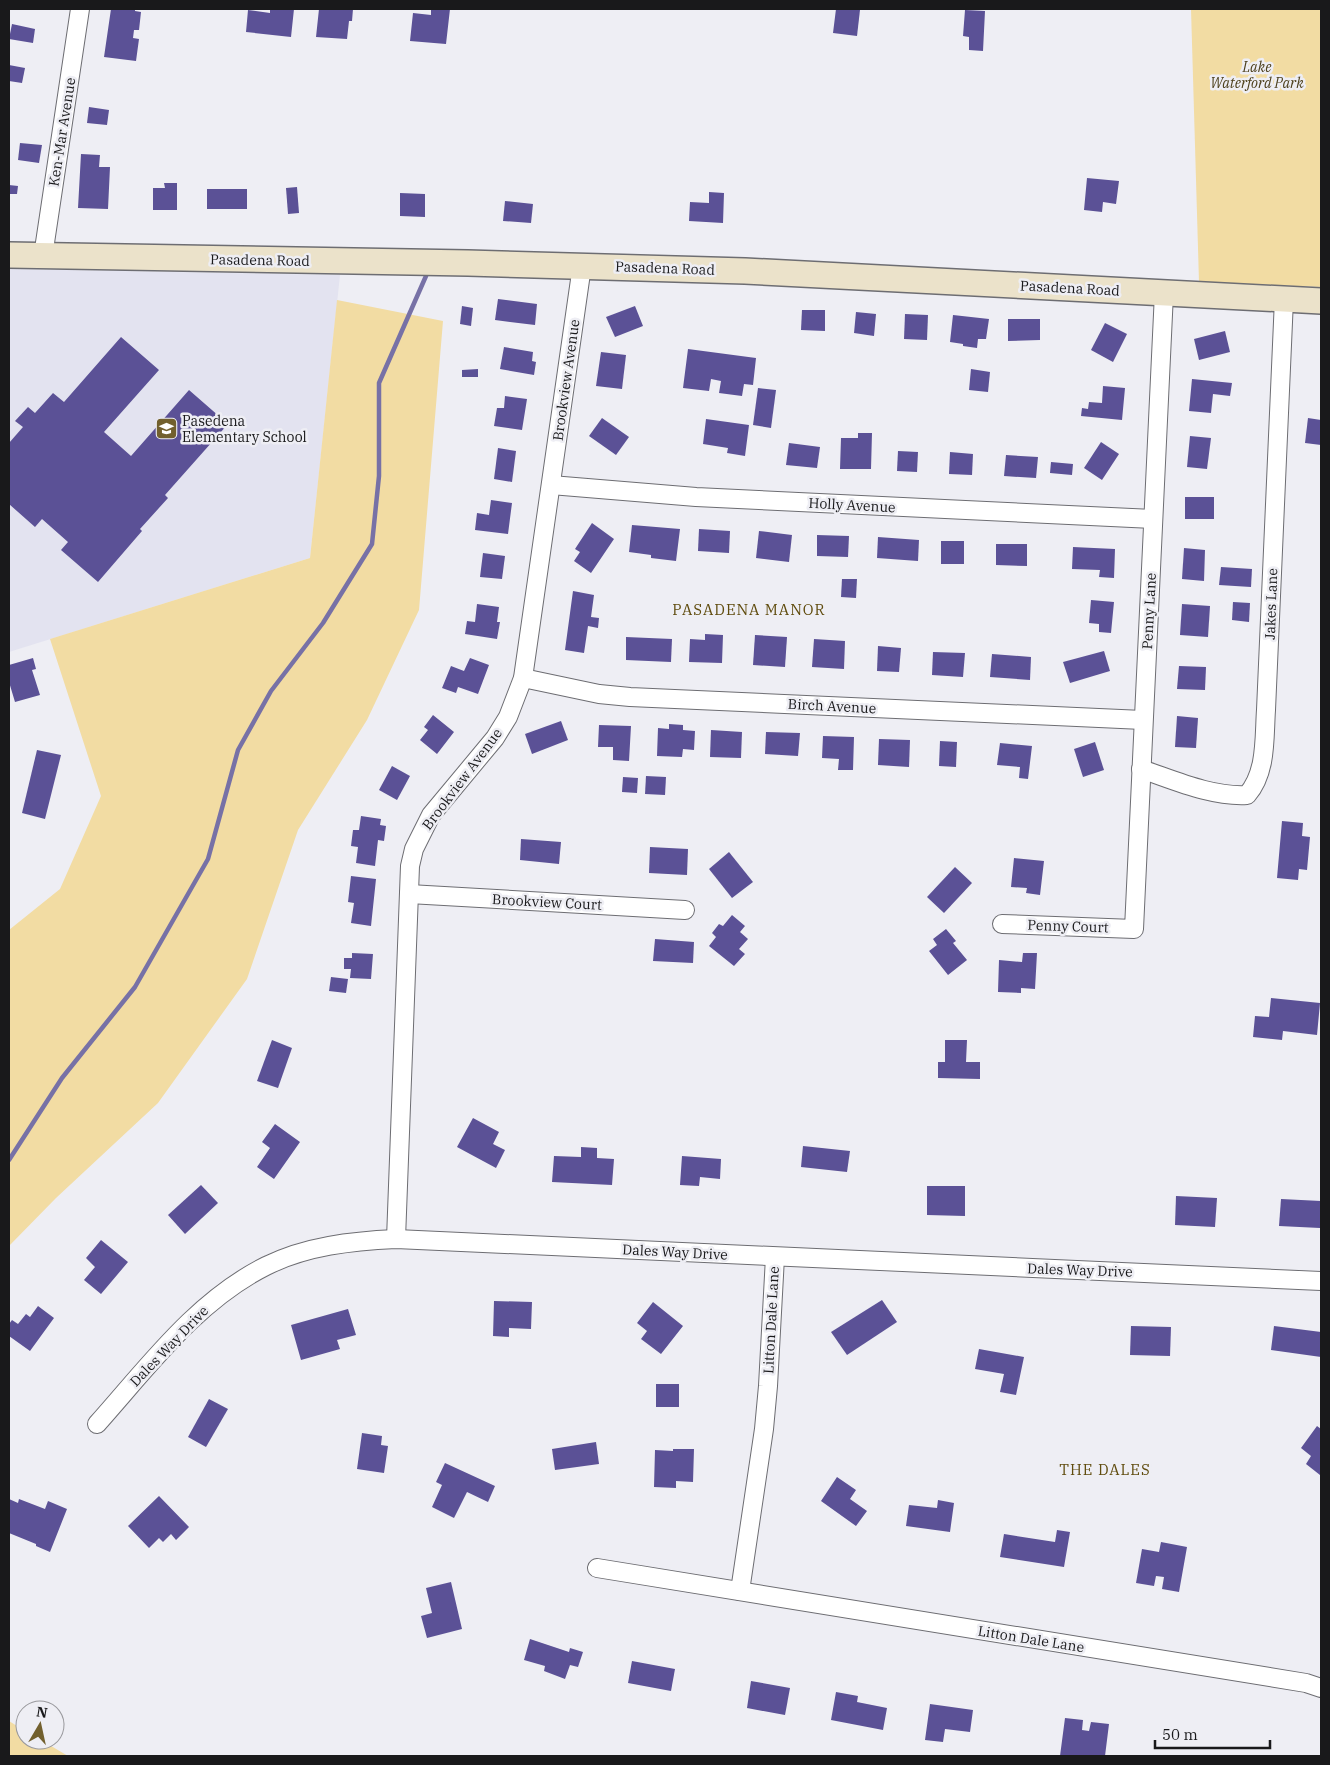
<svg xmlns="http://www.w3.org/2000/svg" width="1330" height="1765" font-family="'IBM Plex Serif',serif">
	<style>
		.built { fill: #e3e3f0 }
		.green { fill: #f2dca3 }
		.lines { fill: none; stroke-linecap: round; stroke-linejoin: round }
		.stream { stroke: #7771a6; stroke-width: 4.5 }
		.building { fill: #5b5196 }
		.street-casing { stroke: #6d6d72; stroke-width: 20 }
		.secondary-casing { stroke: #6d6d72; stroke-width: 28 }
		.street { stroke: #fff; stroke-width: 18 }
		.secondary { stroke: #ebe2ca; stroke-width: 25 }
		.labels { text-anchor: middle; stroke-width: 5; stroke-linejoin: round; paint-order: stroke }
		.park-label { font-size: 14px; font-style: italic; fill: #4d401c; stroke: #eeeef4 }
		.street-label { font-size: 14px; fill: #19191b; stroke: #eeeef4 }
		.poi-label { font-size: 14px; fill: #19191b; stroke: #eeeef4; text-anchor: start }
		.neighbourhood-label { font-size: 15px; letter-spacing: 1px; fill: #604c0e; stroke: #eeeef4 }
	</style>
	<rect width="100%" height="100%" fill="#eeeef4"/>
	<!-- built -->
	<polygon class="built" points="9,269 340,275 310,558 9,652"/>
	<!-- green -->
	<g class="green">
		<polygon points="1191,9 1321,9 1321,287 1199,282"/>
		<polygon points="337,300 443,321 419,610 367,720 298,830 247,979 158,1103 56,1198 9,1246 9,930 60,889 101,796 50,639 310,558"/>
		<polygon points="9,1721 25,1731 25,1740 41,1740 68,1756 9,1756"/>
	</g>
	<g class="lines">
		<!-- stream -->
		<polyline class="stream" points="9,1160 62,1078 135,987 208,859 238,750 271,691 323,623 372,544 379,476 379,383 426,276"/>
	</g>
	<!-- building -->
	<g class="building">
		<polygon points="111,9 135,9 135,11 141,12 139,30 134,30 133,38 139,39 136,61 104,57"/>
		<polygon points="270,9 294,9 291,37 246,32 248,10 270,13"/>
		<polygon points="319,9 353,9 352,21 349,21 347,39 316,37"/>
		<polygon points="431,9 450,9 446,44 410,41 413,13 431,15"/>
		<polygon points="836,9 860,10 857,36 833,33"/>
		<polygon points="965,10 985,11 983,51 969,50 969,37 963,36"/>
		<polygon points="12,24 35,29 33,43 9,39"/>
		<polygon points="9,65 25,68 22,83 9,81"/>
		<polygon points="89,107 109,110 107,125 87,123"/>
		<polygon points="20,143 42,145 39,163 18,160"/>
		<polygon points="81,154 100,155 99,167 110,167 108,209 78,208"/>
		<polygon points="1087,178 1119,181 1116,204 1103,202 1102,212 1084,210"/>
		<polygon points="164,183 177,183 177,210 153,210 153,188 165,188"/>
		<polygon points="9,185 18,186 17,194 9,194"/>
		<polygon points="297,187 299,213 288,214 286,188"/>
		<rect x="207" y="189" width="40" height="20"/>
		<polygon points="709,192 724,193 723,223 689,221 690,202 709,203"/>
		<polygon points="400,193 425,194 425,217 400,216"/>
		<polygon points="505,201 533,204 531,223 503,221"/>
		<polygon points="498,299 537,304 535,325 495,320"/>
		<polygon points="462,306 473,308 471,326 460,324"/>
		<polygon points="635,306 643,326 615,337 606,317"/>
		<polygon points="802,310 825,310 825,331 801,330"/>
		<polygon points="856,312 876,314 874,336 854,333"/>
		<polygon points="905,314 928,315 927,340 904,339"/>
		<polygon points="953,315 989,319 986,339 978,339 977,348 963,346 963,344 950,342"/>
		<polygon points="1008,319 1040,319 1040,340 1008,341"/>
		<polygon points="1105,323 1127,334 1113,362 1091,350"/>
		<polygon points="1225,331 1230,352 1199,360 1194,339"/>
		<polygon points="121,337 159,370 104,432 131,456 189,390 228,424 165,495 168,498 140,529 142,531 98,582 61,550 68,542 42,519 35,527 9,504 9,443 23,427 15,421 28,407 35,413 53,393 64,402"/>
		<polygon points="504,347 533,352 532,361 536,362 534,375 500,369"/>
		<polygon points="688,349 756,358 753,385 744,384 742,396 719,393 721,381 711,379 709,391 683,388"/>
		<polygon points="601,352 626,355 622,389 596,386"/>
		<polygon points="478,369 478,377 462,377 462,370"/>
		<polygon points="971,369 990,372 988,392 969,390"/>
		<polygon points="1192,379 1232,383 1230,396 1213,394 1211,413 1189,411"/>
		<polygon points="1103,386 1125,388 1122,420 1081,416 1082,408 1088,409 1089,402 1102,403"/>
		<polygon points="758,388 776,390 771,428 753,425"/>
		<polygon points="505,396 527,399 522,430 494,426 497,408 504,408"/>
		<polygon points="602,418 629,437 616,455 589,436"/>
		<polygon points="1308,418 1321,420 1321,445 1305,443"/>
		<polygon points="706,419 749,425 745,456 727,453 728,448 703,444"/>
		<polygon points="858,433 872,433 871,469 840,469 841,438 858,438"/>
		<polygon points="1190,436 1211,438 1207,469 1187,467"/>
		<polygon points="1101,442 1119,454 1102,480 1084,468"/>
		<polygon points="789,443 820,447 817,468 786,465"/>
		<polygon points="498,448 516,451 512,482 494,479"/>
		<polygon points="898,451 918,452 917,472 897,471"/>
		<polygon points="950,452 973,454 972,475 949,474"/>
		<polygon points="1006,455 1038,457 1036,478 1004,476"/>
		<polygon points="1051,462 1073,464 1072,475 1050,473"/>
		<rect x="1185" y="497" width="29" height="22"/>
		<polygon points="491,500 512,503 508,534 475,530 477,513 489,515"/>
		<polygon points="592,523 614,539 591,573 574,561 580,552 575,549"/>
		<polygon points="632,525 680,529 676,561 651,558 651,555 629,552"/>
		<polygon points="699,529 730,531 729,553 698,551"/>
		<polygon points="759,531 792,535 789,562 756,558"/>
		<polygon points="817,535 849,536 848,557 817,556"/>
		<polygon points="878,537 919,540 918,561 877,558"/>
		<rect x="941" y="541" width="23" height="23"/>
		<polygon points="996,544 1027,544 1027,566 996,565"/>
		<polygon points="1073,547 1115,549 1114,578 1099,577 1100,570 1072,569"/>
		<polygon points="1184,548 1205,550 1204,581 1182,579"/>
		<polygon points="483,553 505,556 502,579 480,577"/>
		<polygon points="1221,567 1252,569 1251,587 1219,585"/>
		<polygon points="842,579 857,579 856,598 841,597"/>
		<polygon points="573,591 594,595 591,617 599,618 598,628 588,626 584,653 565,650"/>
		<polygon points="1091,600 1114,602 1111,633 1099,632 1099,624 1089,623"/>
		<polygon points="1233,602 1250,603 1249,622 1232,620"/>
		<polygon points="477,604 499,607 497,622 500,622 497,639 465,634 467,621 475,622"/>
		<polygon points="1182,604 1210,606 1208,637 1180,635"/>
		<polygon points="705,634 723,635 722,663 689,662 690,639 705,640"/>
		<polygon points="755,635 787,637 785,667 753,665"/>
		<polygon points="626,637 672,639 671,662 626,660"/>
		<polygon points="814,639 845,641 844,669 812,667"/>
		<polygon points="878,646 901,648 899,672 877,671"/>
		<polygon points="1104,651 1110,671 1070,683 1063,662"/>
		<polygon points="933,652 965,653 963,677 932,675"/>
		<polygon points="992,654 1031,657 1030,680 990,677"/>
		<polygon points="33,658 36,669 32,670 40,695 15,702 9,682 9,665"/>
		<polygon points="470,658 489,665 478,694 458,687 456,693 442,688 451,666 464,671"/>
		<polygon points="1179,666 1206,667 1205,690 1177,689"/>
		<polygon points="433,715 454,732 437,754 420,740 428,730 424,727"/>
		<polygon points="1177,716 1198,718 1196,748 1175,747"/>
		<polygon points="561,721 568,740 532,754 525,734"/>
		<polygon points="669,724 683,725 683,730 695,731 694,750 683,749 682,757 657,756 658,728 669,729"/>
		<polygon points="599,725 631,726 629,761 613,760 613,747 598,747"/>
		<polygon points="711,730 742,732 741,758 710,757"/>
		<polygon points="766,732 800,733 798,756 765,754"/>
		<polygon points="823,736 854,737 853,770 838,770 839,759 822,758"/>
		<polygon points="879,739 910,740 909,767 878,765"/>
		<polygon points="940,741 957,742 956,767 939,766"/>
		<polygon points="1095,742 1104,770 1083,777 1074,749"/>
		<polygon points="1000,743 1032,746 1028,779 1019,778 1020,767 997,765"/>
		<polygon points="37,750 61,755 45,819 22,813"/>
		<polygon points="392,766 410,776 397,800 379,790"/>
		<polygon points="646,776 666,777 665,795 645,794"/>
		<polygon points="623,777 638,778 637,793 622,792"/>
		<polygon points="361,816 381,819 380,825 386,826 384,841 378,840 375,866 356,863 358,847 351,846 353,830 359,830"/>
		<polygon points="1282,821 1303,823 1302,836 1310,837 1307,870 1299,869 1298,880 1277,878"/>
		<polygon points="521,839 561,842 559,864 520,860"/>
		<polygon points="650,847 688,849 687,875 649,873"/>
		<polygon points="729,852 753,882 732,898 709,869"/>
		<polygon points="1014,858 1044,861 1040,895 1026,893 1027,888 1011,887"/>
		<polygon points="955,867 972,883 944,913 927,897"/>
		<polygon points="351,876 376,879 371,926 351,923 354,903 348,902"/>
		<polygon points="732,915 745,926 740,932 748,939 739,949 745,954 734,966 709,946 716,937 712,933 719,924 723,926"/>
		<polygon points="946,929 956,941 953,943 967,960 948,975 929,951 937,945 933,939"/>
		<polygon points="655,939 694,942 693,963 653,961"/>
		<polygon points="352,953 373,954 371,979 350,978 351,969 344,969 344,958 352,958"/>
		<polygon points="1023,953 1037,953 1035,989 1021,988 1021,993 998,992 999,960 1022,962"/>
		<polygon points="331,977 348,979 346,993 329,991"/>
		<polygon points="1271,998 1320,1003 1317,1035 1283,1031 1282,1040 1253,1037 1255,1016 1269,1017"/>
		<polygon points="272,1040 292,1048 278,1088 257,1081"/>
		<polygon points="945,1040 967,1040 966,1062 980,1062 980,1079 938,1078 938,1062 945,1062"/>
		<polygon points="473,1118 499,1132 493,1144 505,1150 496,1168 457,1147"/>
		<polygon points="275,1124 300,1142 274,1179 257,1167 270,1148 262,1142"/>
		<polygon points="803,1146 850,1151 847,1172 801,1167"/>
		<polygon points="581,1147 597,1148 597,1158 614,1159 612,1185 552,1182 554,1156 581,1157"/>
		<polygon points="682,1156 721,1159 720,1179 700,1177 699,1186 680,1185"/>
		<polygon points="201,1185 218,1203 185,1234 168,1215"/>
		<polygon points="927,1186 965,1186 965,1216 927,1215"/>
		<polygon points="1176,1196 1217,1198 1215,1227 1175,1225"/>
		<polygon points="1281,1199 1321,1201 1320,1228 1279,1226"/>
		<polygon points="101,1240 128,1262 101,1294 84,1280 95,1267 86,1258"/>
		<polygon points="882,1300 897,1322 847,1355 831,1332"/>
		<polygon points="494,1301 532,1302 531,1329 509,1328 509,1337 493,1336"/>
		<polygon points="653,1302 683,1326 661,1354 641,1339 647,1331 637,1323"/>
		<polygon points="38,1306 54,1318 30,1351 9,1336 9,1324 12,1320 18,1324 26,1314 30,1317"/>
		<polygon points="348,1309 356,1335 337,1340 340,1349 301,1360 291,1325"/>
		<polygon points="1131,1326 1171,1327 1170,1356 1130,1355"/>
		<polygon points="1274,1326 1321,1332 1321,1357 1271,1350"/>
		<polygon points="979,1349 1024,1357 1016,1395 1000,1392 1004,1374 975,1369"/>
		<rect x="656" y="1384" width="23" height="23"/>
		<polygon points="209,1399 228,1409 206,1447 188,1437"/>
		<polygon points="1317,1426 1321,1429 1320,1475 1306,1464 1311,1456 1301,1448"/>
		<polygon points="362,1433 382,1436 381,1445 388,1446 384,1473 357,1469"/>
		<polygon points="596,1442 599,1464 555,1470 552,1449"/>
		<polygon points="673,1449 694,1449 693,1482 676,1481 676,1488 654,1487 655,1450 673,1451"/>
		<polygon points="445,1463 495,1486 488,1502 467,1492 454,1518 432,1507 442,1485 436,1482"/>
		<polygon points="837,1477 856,1490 850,1499 867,1511 856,1526 821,1501"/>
		<polygon points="159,1496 189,1527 176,1540 171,1534 163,1542 159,1538 149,1548 128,1526"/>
		<polygon points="9,1499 18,1503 19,1499 45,1509 48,1501 67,1509 50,1552 36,1546 36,1544 9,1533"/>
		<polygon points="938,1500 954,1503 950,1532 906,1526 909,1505 937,1508"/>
		<polygon points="1057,1530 1070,1532 1064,1567 1000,1557 1004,1534 1055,1542"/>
		<polygon points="1161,1542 1187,1547 1179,1592 1162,1589 1164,1577 1156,1576 1154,1586 1136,1583 1142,1549 1159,1552"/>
		<polygon points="451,1582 462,1629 427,1638 421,1616 432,1613 426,1588"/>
		<polygon points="530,1639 569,1652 570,1648 583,1652 578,1667 570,1665 565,1679 544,1671 545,1666 524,1660"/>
		<polygon points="632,1661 675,1669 671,1691 628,1683"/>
		<polygon points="751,1681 790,1688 785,1715 747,1708"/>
		<polygon points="836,1692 858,1696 857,1702 887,1708 883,1730 831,1720"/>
		<polygon points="930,1704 973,1710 970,1732 945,1729 943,1742 925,1740"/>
		<polygon points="1065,1718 1083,1720 1082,1730 1089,1731 1091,1722 1109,1724 1105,1756 1077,1755 1077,1756 1060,1756"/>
	</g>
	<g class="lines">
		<defs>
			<g id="street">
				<polyline points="43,256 80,9"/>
				<polyline points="551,485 696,497 1153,519"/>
				<polyline points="523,678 599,694 630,697 1143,720"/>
				<path d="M1141,769c33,11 70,28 106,26 20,-23 17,-57 19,-85l18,-411"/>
				<polyline points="409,894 685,910"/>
				<polyline points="1002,924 1134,929 1164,293"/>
				<polyline points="396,1239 410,866 414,849 431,815 495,738 508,717 523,678 582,266"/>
				<path d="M97,1424c51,-57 99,-123 169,-158 40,-20 86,-25 130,-27l925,42"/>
				<polyline points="597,1568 1306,1683 1321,1688"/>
				<polyline points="740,1591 764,1429 768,1386 775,1257"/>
			</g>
			<polyline id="secondary" points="9,255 468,263 745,271 1321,301"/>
		</defs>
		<!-- street casing -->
		<use href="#street" class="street-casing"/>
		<!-- secondary casing -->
		<use href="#secondary" class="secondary-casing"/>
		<!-- street -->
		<use href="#street" class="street"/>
		<!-- secondary -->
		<use href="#secondary" class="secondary"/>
	</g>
	<!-- icons -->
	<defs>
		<symbol id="school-square" viewBox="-11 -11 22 22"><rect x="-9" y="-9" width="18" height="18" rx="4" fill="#72602e" stroke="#eeeef4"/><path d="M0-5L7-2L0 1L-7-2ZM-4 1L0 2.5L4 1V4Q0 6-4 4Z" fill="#fff"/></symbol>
	</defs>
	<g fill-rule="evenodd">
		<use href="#school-square" x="154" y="416" width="25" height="25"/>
	</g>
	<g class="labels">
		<!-- park labels -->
		<g class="park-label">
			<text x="1257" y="72">Lake<tspan x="1257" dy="16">Waterford Park</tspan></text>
		</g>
		<!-- street labels -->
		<g class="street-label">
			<text transform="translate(62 132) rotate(-81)" y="5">Ken-Mar Avenue</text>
			<text transform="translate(260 260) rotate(1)" y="5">Pasadena Road</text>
			<text transform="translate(665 268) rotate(2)" y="5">Pasadena Road</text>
			<text transform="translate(1070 288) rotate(3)" y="5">Pasadena Road</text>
			<text transform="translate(566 380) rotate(-82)" y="5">Brookview Avenue</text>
			<text transform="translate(852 505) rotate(3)" y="5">Holly Avenue</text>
			<text transform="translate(1271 604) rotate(-88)" y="5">Jakes Lane</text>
			<text transform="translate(1149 611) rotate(-87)" y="5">Penny Lane</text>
			<text transform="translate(832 706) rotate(3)" y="5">Birch Avenue</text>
			<text transform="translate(462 779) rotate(-53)" y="5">Brookview Avenue</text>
			<text transform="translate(547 902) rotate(3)" y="5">Brookview Court</text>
			<text transform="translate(1068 926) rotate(2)" y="5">Penny Court</text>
			<text transform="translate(675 1252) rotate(3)" y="5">Dales Way Drive</text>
			<text transform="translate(1080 1270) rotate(2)" y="5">Dales Way Drive</text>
			<text transform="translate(771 1320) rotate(-87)" y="5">Litton Dale Lane</text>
			<text transform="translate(169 1346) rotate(-46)" y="5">Dales Way Drive</text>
			<text transform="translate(1031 1639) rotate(9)" y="5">Litton Dale Lane</text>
		</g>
		<!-- poi labels -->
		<g class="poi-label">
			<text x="182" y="426">Pasedena<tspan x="182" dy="16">Elementary School</tspan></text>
		</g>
		<!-- neighbourhood labels -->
		<g class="neighbourhood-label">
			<text x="749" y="615">PASADENA MANOR</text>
			<text x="1105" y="1475">THE DALES</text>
		</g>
	</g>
	<!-- border -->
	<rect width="1330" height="1765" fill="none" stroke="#19191b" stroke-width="20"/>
	<!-- north arrow -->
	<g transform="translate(40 1725) rotate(9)"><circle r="24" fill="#eeeef4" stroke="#99999d"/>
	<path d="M0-4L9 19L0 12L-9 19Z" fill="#72602e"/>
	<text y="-8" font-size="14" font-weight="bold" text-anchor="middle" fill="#19191b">N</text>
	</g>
	<!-- scale -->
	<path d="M1155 1740v8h115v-8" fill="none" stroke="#19191b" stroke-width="2.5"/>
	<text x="1162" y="1740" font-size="15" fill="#19191b" stroke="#eeeef4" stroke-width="4" paint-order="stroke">50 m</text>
</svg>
